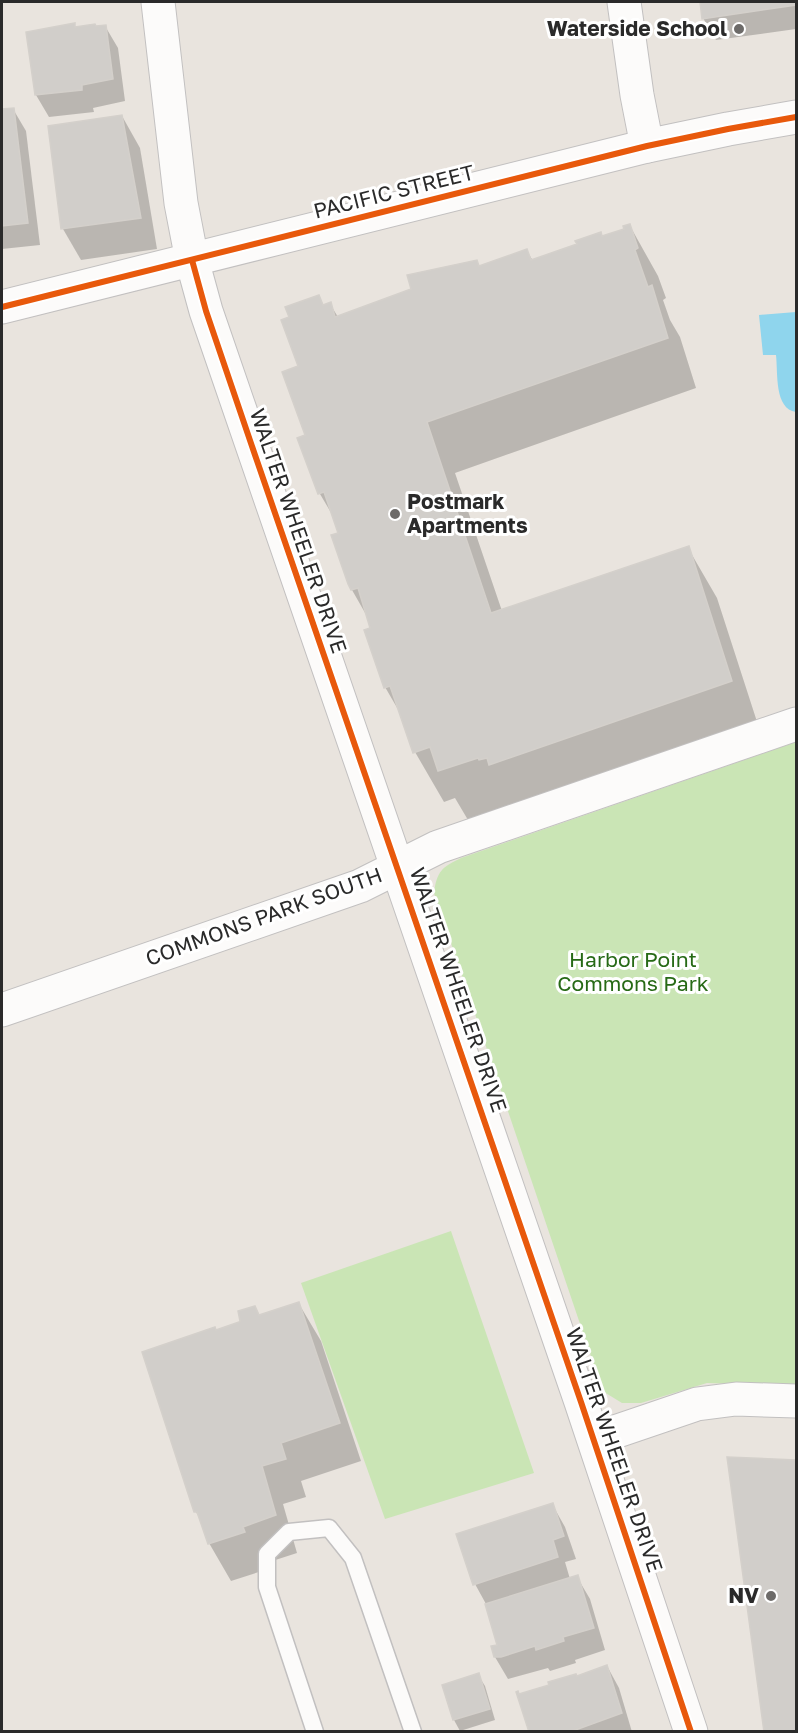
<svg xmlns="http://www.w3.org/2000/svg" width="798" height="1733" font-family="'Golos Text',sans-serif">
	<style>
		.green { fill: #cae5b5 }
		.water { fill: #8fd5ed }
		.shadow { fill: #0003 }
		.building { fill: #d1ceca; stroke: #d4d0cb; stroke-width: 1.5 }
		.lines { fill: none; stroke-linecap: round; stroke-linejoin: round }
		.lane-casing { stroke: #c2c0c0; stroke-width: 19 }
		.street-casing { stroke: #c2c0c0; stroke-width: 35 }
		.secondary-casing { stroke: #c2c0c0; stroke-width: 35 }
		.lane { stroke: #fcfbfa; stroke-width: 16 }
		.street { stroke: #fcfbfa; stroke-width: 33 }
		.secondary { stroke: #fcfbfa; stroke-width: 33 }
		.cycleway-casing { stroke: #fff; stroke-width: 10 }
		.cycleway { stroke: #e8590c; stroke-width: 6 }
		.poi-dot { fill: #6d6b69; stroke: #fff; stroke-width: 2 }
		.labels { text-anchor: middle; stroke-width: 6; stroke-linejoin: round; paint-order: stroke }
		.poi-label { font-size: 21px; font-weight: bold; fill: #2a2a2a; stroke: #fff; text-anchor: end }
		.street-label { font-size: 21px; fill: #2a2a2a; stroke: #fff }
		.park-label { font-size: 21px; fill: #276a16; stroke: #fff }
	</style>
	<rect width="100%" height="100%" fill="#e9e4de"/>
	<!-- green -->
	<g class="green">
		<path d="M796,742v644l-89,-3 -66,20h-19l-18,-11 -8,-21 -162,-478c3,-22 8,-26 27,-35z"/>
		<polygon points="451,1231 534,1473 385,1519 301,1283"/>
	</g>
	<!-- water -->
	<path class="water" d="M796,312v100c-22,-3 -18,-39 -20,-57h-13l-4,-40z"/>
	<!-- shadow -->
	<g class="shadow">
		<polygon points="701,2 796,2 796,29 716,40 703,18"/>
		<polygon points="74,24 76,28 105,26 118,48 125,101 93,108 94,112 49,117 36,95"/>
		<polygon points="13,109 26,131 40,245 2,249 2,110"/>
		<polygon points="122,116 140,148 157,249 81,260 63,229 49,128"/>
		<polygon points="630,226 658,276 666,298 663,300 670,320 680,337 696,388 455,473 502,611 688,548 717,598 760,731 468,820 455,798 444,802 415,752 403,718 385,687 372,629 368,618 352,590 336,521 320,494 299,439 307,436 300,367 291,318 318,297 324,306 330,304 338,317 527,251 533,261 626,230"/>
		<polygon points="299,1304 321,1341 361,1461 301,1481 306,1497 283,1504 297,1553 263,1564 265,1570 231,1581 209,1543 203,1524 196,1512 216,1332 240,1324 255,1307 260,1316"/>
		<polygon points="729,1459 796,1461 796,1732 765,1732"/>
		<polygon points="552,1504 565,1527 576,1559 565,1562 570,1579 577,1577 590,1599 605,1650 575,1660 576,1663 550,1671 548,1668 508,1679 495,1657 499,1646 486,1604 475,1584"/>
		<polygon points="607,1666 619,1688 632,1732 530,1732 576,1678"/>
		<polygon points="478,1675 485,1686 495,1720 460,1731 454,1720 444,1686"/>
	</g>
	<!-- building -->
	<g class="building">
		<polygon points="700,2 796,2 796,5 702,19"/>
		<polygon points="75,23 75,27 95,24 96,26 106,25 113,79 82,85 82,90 35,95 26,32"/>
		<polygon points="14,108 28,223 2,226 2,109"/>
		<polygon points="122,115 141,218 61,229 48,126"/>
		<polygon points="630,224 638,248 635,250 648,287 652,285 668,338 427,422 491,613 689,546 732,681 489,765 487,758 479,760 478,758 438,771 430,747 413,753 390,686 384,688 364,630 370,628 358,588 351,590 348,584 331,535 338,533 324,492 318,494 297,438 305,435 282,372 298,366 281,320 289,317 285,307 319,295 323,305 331,302 335,317 411,289 407,275 477,260 479,266 527,249 531,260 577,244 575,241 601,232 602,236 624,229 623,226"/>
		<polygon points="299,1302 340,1423 281,1443 286,1459 262,1466 276,1515 243,1527 245,1532 208,1544 197,1512 194,1512 142,1352 215,1327 216,1330 239,1322 240,1321 238,1311 255,1306 259,1315"/>
		<polygon points="727,1457 796,1460 796,1732 764,1732"/>
		<polygon points="553,1503 564,1536 553,1540 558,1557 473,1585 456,1534"/>
		<polygon points="578,1575 594,1628 563,1637 564,1641 536,1650 535,1646 501,1657 494,1657 491,1646 497,1645 485,1604"/>
		<polygon points="607,1665 622,1713 570,1732 529,1732 516,1692 518,1691 519,1694 549,1685 548,1682 576,1674 577,1676"/>
		<polygon points="479,1673 490,1709 453,1720 442,1685"/>
	</g>
	<g class="lines">
		<defs>
			<polyline id="lane" points="315,1732 267,1587 267,1554 289,1532 329,1528 353,1558 413,1732"/>
			<g id="street">
				<polyline points="158,2 181,203 192,260 206,311 581,1402 691,1732"/>
				<polyline points="624,2 637,95 647,146"/>
				<polyline points="2,1010 360,886 438,847 796,724"/>
				<polyline points="594,1439 697,1404 736,1399 796,1401"/>
			</g>
			<polyline id="secondary" points="2,307 647,146 728,129 796,117"/>
		</defs>
		<!-- lane casing -->
		<use href="#lane" class="lane-casing"/>
		<!-- street casing -->
		<use href="#street" class="street-casing"/>
		<!-- secondary casing -->
		<use href="#secondary" class="secondary-casing"/>
		<!-- lane -->
		<use href="#lane" class="lane"/>
		<!-- street -->
		<use href="#street" class="street"/>
		<!-- secondary -->
		<use href="#secondary" class="secondary"/>
		<defs>
			<g id="cycleway">
				<polyline points="192,260 206,311 255,455 581,1402 691,1732"/>
				<polyline points="2,307 647,146 728,129 796,117"/>
			</g>
		</defs>
		<!-- cycleway casing -->
		<use href="#cycleway" class="cycleway-casing"/>
		<!-- cycleway -->
		<use href="#cycleway" class="cycleway"/>
	</g>
	<!-- markers -->
	<g class="poi-dot">
		<circle cx="739" cy="29" r="6"/>
		<circle cx="395" cy="514" r="6"/>
		<circle cx="771" cy="1596" r="6"/>
	</g>
	<g class="labels">
		<!-- poi labels -->
		<g class="poi-label">
			<text x="727" y="36">Waterside School</text>
			<text x="407" y="509" text-anchor="start">Postmark<tspan x="407" dy="24">Apartments</tspan></text>
			<text x="759" y="1603">NV</text>
		</g>
		<!-- street labels -->
		<g class="street-label">
			<text transform="translate(394 192) rotate(-14)" y="7">PACIFIC STREET</text>
			<text transform="translate(298 531) rotate(71)" y="7">WALTER WHEELER DRIVE</text>
			<text transform="translate(264 917) rotate(-20)" y="7">COMMONS PARK SOUTH</text>
			<text transform="translate(458 990) rotate(71)" y="7">WALTER WHEELER DRIVE</text>
			<text transform="translate(614 1450) rotate(71)" y="7">WALTER WHEELER DRIVE</text>
		</g>
		<!-- park labels -->
		<g class="park-label">
			<text x="633" y="967">Harbor Point<tspan x="633" dy="24">Commons Park</tspan></text>
		</g>
	</g>
	<!-- border -->
	<rect width="798" height="1733" fill="none" stroke="#2a2a2a" stroke-width="6"/>
</svg>
